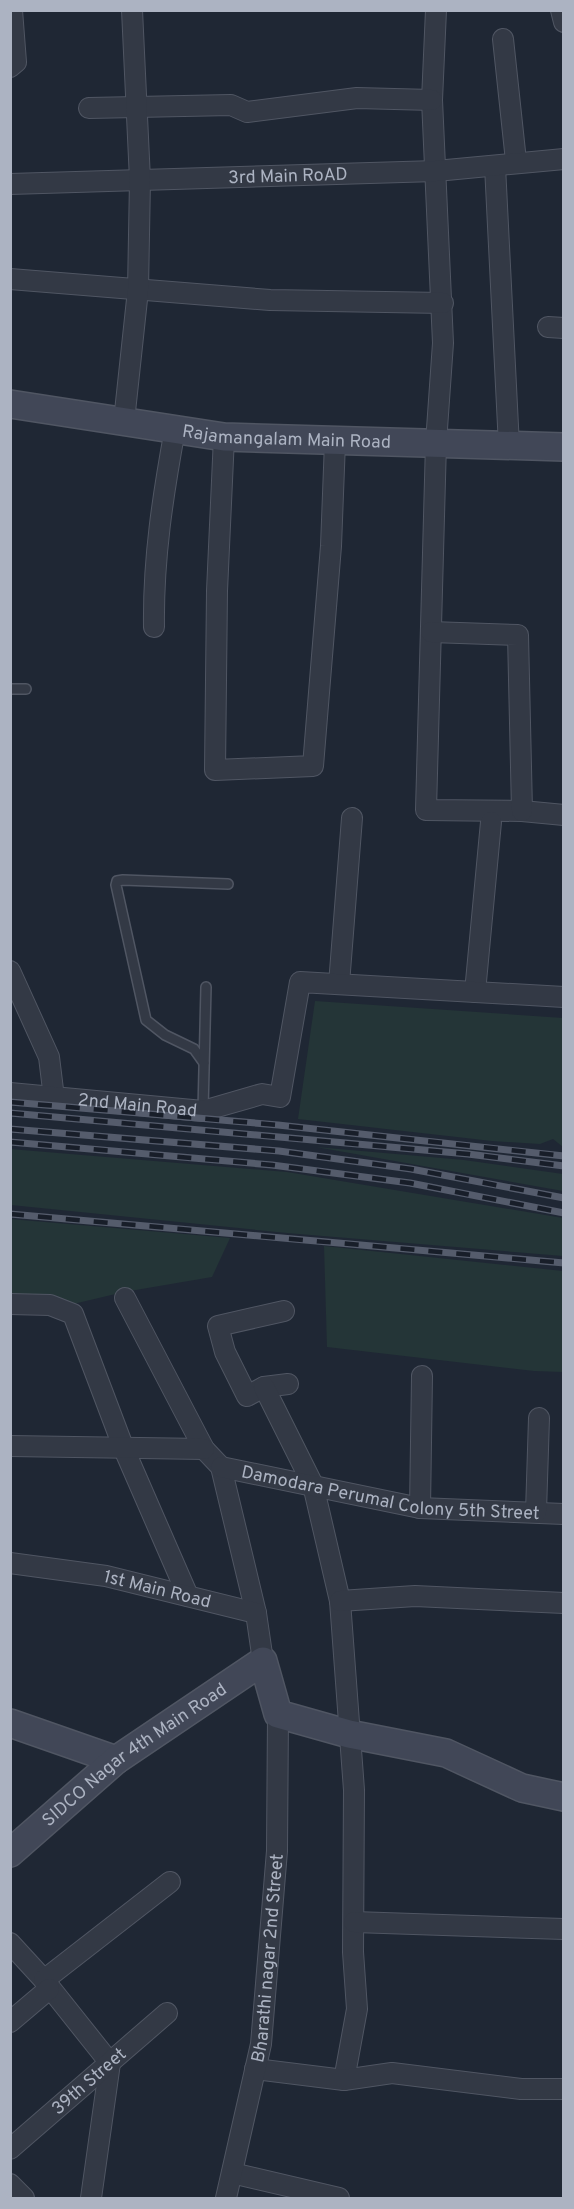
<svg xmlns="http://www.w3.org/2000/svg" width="574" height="2209" font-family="Overpass,sans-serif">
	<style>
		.green { fill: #243537 }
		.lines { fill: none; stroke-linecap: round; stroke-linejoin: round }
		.lane-casing { stroke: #505663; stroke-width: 12 }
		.street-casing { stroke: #505663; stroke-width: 22 }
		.secondary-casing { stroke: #505663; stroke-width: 30 }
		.lane { stroke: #333945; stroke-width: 9 }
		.street { stroke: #333945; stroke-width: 20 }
		.secondary { stroke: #414757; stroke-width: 27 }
		.rail-casing { stroke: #555c6c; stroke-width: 7 }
		.rail { stroke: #181e29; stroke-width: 4.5; stroke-dasharray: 14; stroke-linecap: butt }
		.labels { text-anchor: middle; stroke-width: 5; stroke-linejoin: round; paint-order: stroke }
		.street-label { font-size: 18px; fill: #acb3c2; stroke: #181e29 }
	</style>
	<rect width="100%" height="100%" fill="#1f2734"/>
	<!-- green -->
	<g class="green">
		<polygon points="315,1001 563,1018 563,1147 553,1139 540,1144 492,1141 298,1119"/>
		<polygon points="316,1147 464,1160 563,1174 563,1191"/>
		<polygon points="10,1149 287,1172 563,1218 563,1256 287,1233 11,1205"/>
		<polygon points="10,1219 230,1238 212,1277 124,1292 69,1305 11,1301"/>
		<polygon points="324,1246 563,1271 563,1372 534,1371 327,1347"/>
	</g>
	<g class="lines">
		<defs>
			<g id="lane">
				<polyline points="10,689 26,689"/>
				<polyline points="204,1063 194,1049 165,1035 146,1020 116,885 117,881 123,880 228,884"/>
				<polyline points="203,1111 206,987"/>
			</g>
			<g id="street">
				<polyline points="436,10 432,100 443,343 436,443 426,810 522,811 564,815"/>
				<polyline points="561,10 564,22"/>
				<polyline points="503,39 516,161"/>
				<polyline points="10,67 16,62 12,10"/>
				<polyline points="89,108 231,105 247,112 357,98 432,100"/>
				<polyline points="495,166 509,446"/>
				<path id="s1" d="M10,184l426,-13 128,-12"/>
				<polyline points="10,279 270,300 443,303"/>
				<polyline points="548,327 564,328"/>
				<polyline points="124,421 138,290 140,180 132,10"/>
				<polyline points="224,437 217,591 215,770 313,766 331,546 335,442"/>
				<path d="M154,627c-1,-68 9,-132 21,-198"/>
				<polyline points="431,632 518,635 522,811"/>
				<polyline points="10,971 49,1057 54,1098"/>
				<polyline points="339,984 352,818"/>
				<polyline points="475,992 491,822"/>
				<path id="s2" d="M10,1093l193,18 59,-17 18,3 20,-115 264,15"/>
				<polyline points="125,1298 204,1449 221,1467 256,1613"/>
				<polyline points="10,1304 50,1305 73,1314 124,1449 188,1596"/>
				<polyline points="284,1311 218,1326 225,1352 247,1396 264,1387 288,1384"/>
				<polyline points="264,1387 313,1485 340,1601 354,1790 353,1952 357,2009 344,2080"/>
				<polyline points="10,1446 204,1449"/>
				<path id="s3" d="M221,1467l199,41 144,6"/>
				<polyline points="420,1508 422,1376"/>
				<polyline points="536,1512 539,1418"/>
				<path id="s4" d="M10,1563l96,13 150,37 7,48"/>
				<polyline points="340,1601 415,1596 564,1603"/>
				<polyline points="354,1922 564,1929"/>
				<polyline points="10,1943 44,1980 110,2063 91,2198"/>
				<polyline points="44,1980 170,1882"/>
				<polyline points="10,2022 49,1989"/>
				<polyline points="255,2069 344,2080 392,2073 521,2089 564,2089"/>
				<path id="s5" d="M10,2149l157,-136"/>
				<polyline points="232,2173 339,2198"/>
				<polyline points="10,2184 24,2198"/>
				<path id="s6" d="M226,2198l35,-154 16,-193 1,-137"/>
			</g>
			<g id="secondary">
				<path id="s7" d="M10,404l214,33 340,10"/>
				<polyline points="10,1723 116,1760"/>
				<path id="s8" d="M10,1853l106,-93 147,-99 15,53 71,20 97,19 76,35 42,9"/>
			</g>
		</defs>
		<!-- lane casing -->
		<use href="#lane" class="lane-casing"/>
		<!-- street casing -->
		<use href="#street" class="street-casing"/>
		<!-- secondary casing -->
		<use href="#secondary" class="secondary-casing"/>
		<!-- lane -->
		<use href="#lane" class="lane"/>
		<!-- street -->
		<use href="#street" class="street"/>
		<!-- secondary -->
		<use href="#secondary" class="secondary"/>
		<defs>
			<g id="rail">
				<polyline points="10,1102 278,1125 564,1156"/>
				<polyline points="10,1113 468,1154 564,1166"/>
				<polyline points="10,1129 279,1151 411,1169 564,1198"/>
				<polyline points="10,1142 272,1165 410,1183 564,1213"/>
				<polyline points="10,1214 564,1263"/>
			</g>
		</defs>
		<!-- rail casing -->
		<use href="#rail" class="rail-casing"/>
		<!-- rail -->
		<use href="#rail" class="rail"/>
	</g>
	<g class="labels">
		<!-- street labels -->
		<g class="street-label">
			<text dy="6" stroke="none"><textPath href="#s1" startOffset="278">3rd Main RoAD</textPath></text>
			<text dy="6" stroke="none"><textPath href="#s7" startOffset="279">Rajamangalam Main Road</textPath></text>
			<text dy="6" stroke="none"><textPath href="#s2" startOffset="128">2nd Main Road</textPath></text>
			<text dy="6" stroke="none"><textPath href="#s3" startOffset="172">Damodara Perumal Colony 5th Street</textPath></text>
			<text dy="6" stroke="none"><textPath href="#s4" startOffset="150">1st Main Road</textPath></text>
			<text dy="6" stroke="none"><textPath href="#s8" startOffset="159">SIDCO Nagar 4th Main Road</textPath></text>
			<text dy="6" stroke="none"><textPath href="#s6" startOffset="244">Bharathi nagar 2nd Street</textPath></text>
			<text dy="6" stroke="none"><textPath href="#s5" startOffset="104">39th Street</textPath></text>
		</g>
	</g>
	<!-- border -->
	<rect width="574" height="2209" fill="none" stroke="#acb3c2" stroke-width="24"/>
</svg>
